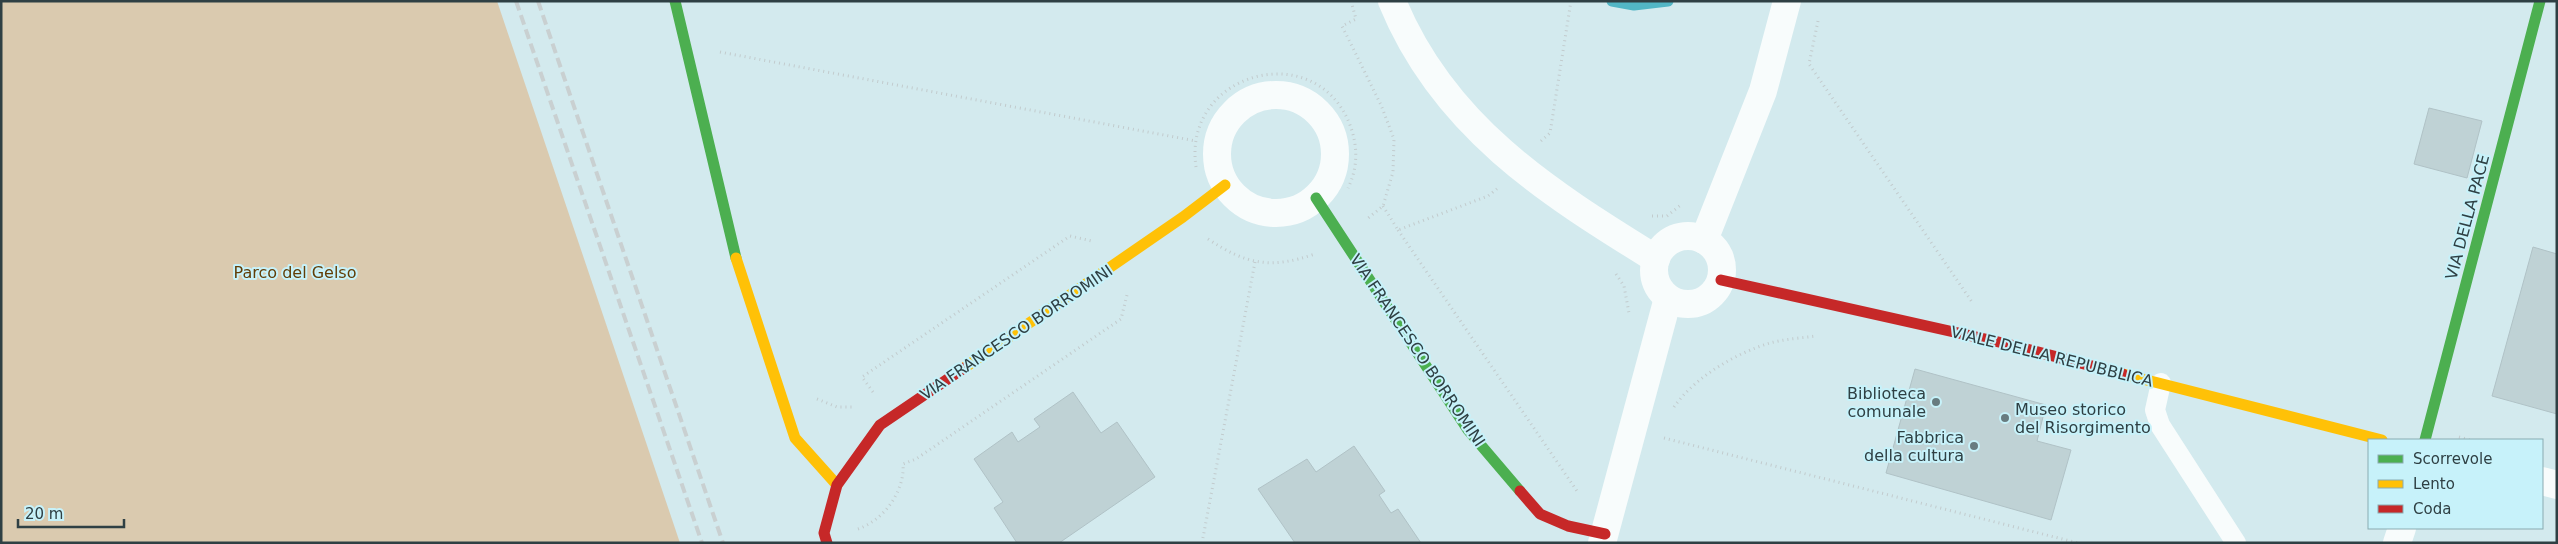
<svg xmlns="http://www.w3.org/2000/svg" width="2558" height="544" font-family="'DejaVu Sans',sans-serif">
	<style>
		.green { fill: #dacaaf }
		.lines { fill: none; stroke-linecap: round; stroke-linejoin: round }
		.stream { stroke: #52b6c5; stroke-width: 11 }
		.building { fill: #bfd2d5; stroke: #b0c2c6 }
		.path { stroke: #c2cbcd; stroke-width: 3; stroke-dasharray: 1 4; stroke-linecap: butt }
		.lane { stroke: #f8fcfc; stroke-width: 20 }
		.street { stroke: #f8fcfc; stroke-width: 28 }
		.fast { stroke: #4caf50; stroke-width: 11 }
		.slow { stroke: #ffc107; stroke-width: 11 }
		.jam { stroke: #c62828; stroke-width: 11 }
		.rail { stroke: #c9d0d1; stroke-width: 4; stroke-dasharray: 10 5; stroke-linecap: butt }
		.poi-dot { fill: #687c80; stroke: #c7f2fa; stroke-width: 2 }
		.labels { text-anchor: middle; stroke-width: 4; stroke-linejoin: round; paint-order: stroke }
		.street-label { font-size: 16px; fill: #2f4044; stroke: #c7f2fa }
		.park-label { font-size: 16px; fill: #623d06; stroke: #c7f2fa }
		.poi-label { font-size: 16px; fill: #2f4044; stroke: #c7f2fa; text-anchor: end }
	</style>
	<rect width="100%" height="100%" fill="#d3eaee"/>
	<!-- green -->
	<polygon class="green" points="1,1 497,1 680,543 1,543"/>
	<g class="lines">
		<!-- stream -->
		<polyline class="stream" points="1612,1 1634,5 1668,1"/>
	</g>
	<!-- building -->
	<g class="building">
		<polygon points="2429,108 2482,121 2467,178 2414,164"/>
		<polygon points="2533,247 2557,254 2557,414 2492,396"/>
		<polygon points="1915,369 2046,405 2037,441 2071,450 2051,520 1886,473"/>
		<polygon points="1073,392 1101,433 1117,422 1155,477 1059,543 1017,543 994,508 1003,502 974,459 1012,432 1018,442 1040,427 1034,419"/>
		<polygon points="1354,446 1385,491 1379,495 1391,513 1398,509 1421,543 1295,543 1258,489 1307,459 1316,472"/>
	</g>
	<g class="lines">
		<!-- path -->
		<g class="path">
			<polyline points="1351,1 1356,19 1342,26 1381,105 1394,139 1393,172 1383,206 1367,219"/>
			<polyline points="1818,21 1809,64 1972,302"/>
			<polyline points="720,52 1196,141"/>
			<polyline points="1541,141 1550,133 1571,1"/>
			<path d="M1196,167c-14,-95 120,-131 154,-42 8,21 8,43 -2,63"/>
			<polyline points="1383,206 1398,230 1488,196 1498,188"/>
			<polyline points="1652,216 1667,216 1682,204"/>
			<polyline points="1398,230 1577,491 1576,493"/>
			<path d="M1208,239c39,26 63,30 107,15"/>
			<polyline points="1616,274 1624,286 1629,313"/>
			<polyline points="873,392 862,377 1070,236 1092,241"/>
			<polyline points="817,399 837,407 853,407"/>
			<path d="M1674,407c21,-30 62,-54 96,-64 15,-4 31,-5 46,-7"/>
			<polyline points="2459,437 2470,440"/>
			<polyline points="1664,438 2078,543"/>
			<path d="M858,529c26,-9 47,-38 45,-65l13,-5 205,-140 6,-24"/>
			<polyline points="1202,543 1255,262"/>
		</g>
		<!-- lane -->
		<polyline class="lane" points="2161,383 2155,410 2160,425 2236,543"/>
		<!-- street -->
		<g class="street">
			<path d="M1392,1c51,125 154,190 264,258"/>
			<circle cx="1276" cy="154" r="59"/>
			<circle cx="1688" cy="270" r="34"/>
			<polyline points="1704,240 1763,91 1787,1"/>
			<polyline points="2542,481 2557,485"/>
			<polyline points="1602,543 1668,298"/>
			<polyline points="2397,543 2402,528"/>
		</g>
		<!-- fast -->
		<g class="fast">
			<polyline points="675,1 736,258"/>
			<polyline points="1316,198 1468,430 1520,491"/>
			<polyline points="2425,440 2540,1"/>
		</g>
		<!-- slow -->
		<g class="slow">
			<polyline points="736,258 795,438 837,485"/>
			<polyline points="964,368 1183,217 1225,185"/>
			<polyline points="2123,374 2382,440"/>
		</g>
		<!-- jam -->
		<g class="jam">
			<polyline points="1721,280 2003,343 2123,374"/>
			<polyline points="1520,491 1540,514 1568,526 1605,534"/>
			<polyline points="827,543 824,533 837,485 880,425 964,368"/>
		</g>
		<!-- rail -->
		<g class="rail">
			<polyline points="516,1 702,543"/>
			<polyline points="538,1 723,543"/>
		</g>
	</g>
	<!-- markers -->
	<g class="poi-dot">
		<circle cx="1936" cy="402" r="5"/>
		<circle cx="2005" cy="418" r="5"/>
		<circle cx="1974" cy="446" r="5"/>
	</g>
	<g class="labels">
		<!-- street labels -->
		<g class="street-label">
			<text transform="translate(2467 217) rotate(-75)" y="6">VIA DELLA PACE</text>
			<text transform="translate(1016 332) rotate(-34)" y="6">VIA FRANCESCO BORROMINI</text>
			<text transform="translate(1418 350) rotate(56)" y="6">VIA FRANCESCO BORROMINI</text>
			<text transform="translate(2052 356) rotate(14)" y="6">VIALE DELLA REPUBBLICA</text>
		</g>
		<!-- park labels -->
		<g class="park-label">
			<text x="295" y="278">Parco del Gelso</text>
		</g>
		<!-- poi labels -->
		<g class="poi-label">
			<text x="1926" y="399">Biblioteca<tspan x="1926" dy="18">comunale</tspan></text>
			<text x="2015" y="415" text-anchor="start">Museo storico<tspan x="2015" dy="18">del Risorgimento</tspan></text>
			<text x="1964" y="443">Fabbrica<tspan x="1964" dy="18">della cultura</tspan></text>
		</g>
	</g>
	<!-- border -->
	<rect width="2558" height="544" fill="none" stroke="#2f4044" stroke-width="5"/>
	<!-- legend -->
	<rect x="2368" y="439" width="175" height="90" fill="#c7f2fa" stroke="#8aabb1"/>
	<rect x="2378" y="455" width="25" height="8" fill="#4caf50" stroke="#8aabb1"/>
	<text x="2413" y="464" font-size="15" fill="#2f4044">Scorrevole</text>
	<rect x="2378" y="480" width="25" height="8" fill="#ffc107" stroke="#8aabb1"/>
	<text x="2413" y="489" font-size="15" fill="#2f4044">Lento</text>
	<rect x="2378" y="505" width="25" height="8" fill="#c62828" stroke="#8aabb1"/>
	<text x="2413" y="514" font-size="15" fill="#2f4044">Coda</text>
	<!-- scale -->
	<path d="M18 519v8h106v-8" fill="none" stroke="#2f4044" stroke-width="2.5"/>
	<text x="25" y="519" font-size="15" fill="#2f4044" stroke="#c7f2fa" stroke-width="4" paint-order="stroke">20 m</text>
</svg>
